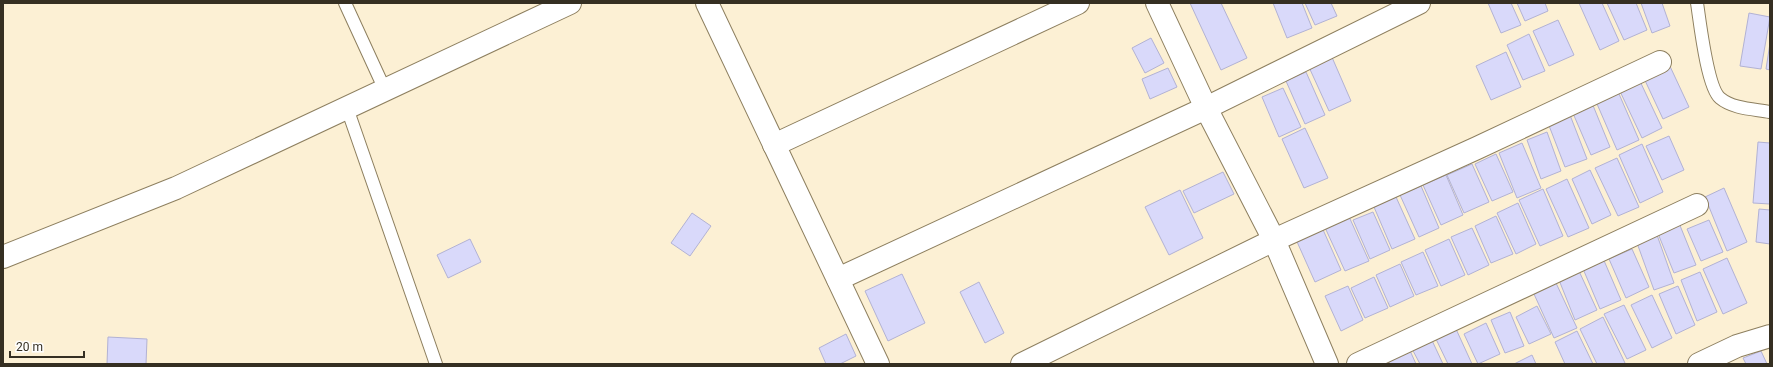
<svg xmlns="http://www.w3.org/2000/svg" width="1773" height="367" font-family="Roboto,sans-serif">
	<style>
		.building { fill: #d9d9fa; stroke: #b2b2d4 }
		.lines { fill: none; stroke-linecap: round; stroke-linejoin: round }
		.service-casing { stroke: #8d7f5f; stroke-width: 14 }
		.minor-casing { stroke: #8d7f5f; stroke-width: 24 }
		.tertiary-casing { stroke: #8d7f5f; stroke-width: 24 }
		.service { stroke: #fff; stroke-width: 12 }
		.minor { stroke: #fff; stroke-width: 22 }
		.tertiary { stroke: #fff; stroke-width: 22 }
	</style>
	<rect width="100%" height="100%" fill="#fcf0d4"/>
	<!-- building -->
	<g class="building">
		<polygon points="1190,3 1221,3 1247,58 1221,70"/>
		<polygon points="1273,3 1302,3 1312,28 1287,38"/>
		<polygon points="1305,3 1331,3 1337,16 1315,25"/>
		<polygon points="1488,3 1511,3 1521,25 1501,33"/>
		<polygon points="1517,3 1545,3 1548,11 1525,21"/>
		<polygon points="1579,3 1602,3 1619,41 1600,50"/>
		<polygon points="1607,3 1636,3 1647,30 1624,40"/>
		<polygon points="1641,3 1662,3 1670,26 1652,33"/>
		<polygon points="1749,13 1770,17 1761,69 1740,66"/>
		<polygon points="1558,20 1574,55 1549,66 1533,31"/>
		<polygon points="1529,34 1545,71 1523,80 1507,45"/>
		<polygon points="1151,38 1164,63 1145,73 1132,48"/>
		<polygon points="1770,43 1770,70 1766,69"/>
		<polygon points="1506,52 1521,87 1491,100 1476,66"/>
		<polygon points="1331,55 1351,101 1329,111 1308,65"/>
		<polygon points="1668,62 1689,107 1663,119 1642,74"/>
		<polygon points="1168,68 1177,87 1150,99 1142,79"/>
		<polygon points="1306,72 1325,115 1305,124 1286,81"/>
		<polygon points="1638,77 1662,128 1642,138 1618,87"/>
		<polygon points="1616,87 1639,140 1617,150 1594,97"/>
		<polygon points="1283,88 1301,127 1279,137 1262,97"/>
		<polygon points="1592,103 1610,147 1591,155 1572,111"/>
		<polygon points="1570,115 1587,159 1565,167 1548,123"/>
		<polygon points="1305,128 1328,178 1304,188 1282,139"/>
		<polygon points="1547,132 1561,171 1541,179 1527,140"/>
		<polygon points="1669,136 1684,170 1662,180 1646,146"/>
		<polygon points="1758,142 1770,143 1770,204 1753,203"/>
		<polygon points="1522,143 1541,188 1517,198 1499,153"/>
		<polygon points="1642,144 1663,192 1640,203 1619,155"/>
		<polygon points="1496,154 1513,192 1492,201 1475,164"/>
		<polygon points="1617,158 1639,207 1618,216 1595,168"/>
		<polygon points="1472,164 1489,202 1464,213 1447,175"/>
		<polygon points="1590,170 1611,215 1592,224 1572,179"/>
		<polygon points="1223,172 1234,194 1194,213 1183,191"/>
		<polygon points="1446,175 1463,215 1441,225 1423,185"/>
		<polygon points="1567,179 1589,228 1568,237 1546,189"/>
		<polygon points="1421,186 1439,228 1419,237 1400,195"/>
		<polygon points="1724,188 1747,242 1727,251 1705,197"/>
		<polygon points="1543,189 1563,236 1540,246 1519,200"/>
		<polygon points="1180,190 1203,238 1169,255 1145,207"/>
		<polygon points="1396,197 1415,239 1392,249 1374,207"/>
		<polygon points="1518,203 1536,244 1516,254 1497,213"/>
		<polygon points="1759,209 1770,210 1770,244 1756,242"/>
		<polygon points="1346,210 1369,261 1345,271 1322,221"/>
		<polygon points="1373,212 1390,250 1370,259 1353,220"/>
		<polygon points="692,213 711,226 690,256 671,243"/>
		<polygon points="1496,216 1513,254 1491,263 1475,226"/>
		<polygon points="1709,220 1723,252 1701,261 1687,229"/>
		<polygon points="1320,223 1341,270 1315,282 1294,235"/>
		<polygon points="1679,223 1696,265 1674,273 1657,231"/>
		<polygon points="1472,228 1489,265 1468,275 1451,237"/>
		<polygon points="1657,235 1674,283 1654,290 1637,243"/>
		<polygon points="470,239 481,262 448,278 437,255"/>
		<polygon points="1449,239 1465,275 1441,286 1425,250"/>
		<polygon points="1632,249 1649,287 1626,298 1609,259"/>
		<polygon points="1423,252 1438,286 1416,295 1401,262"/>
		<polygon points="1602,256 1621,300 1600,309 1581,264"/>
		<polygon points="1727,258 1747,303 1723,314 1703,269"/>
		<polygon points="1400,264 1414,296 1390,307 1376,275"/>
		<polygon points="1579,271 1597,310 1575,320 1559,280"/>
		<polygon points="1700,272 1717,312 1697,321 1681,280"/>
		<polygon points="902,274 925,323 888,341 865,291"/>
		<polygon points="1374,277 1388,308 1365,318 1351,288"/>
		<polygon points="979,282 1004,333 985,343 960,292"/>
		<polygon points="1556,283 1577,328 1554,338 1534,294"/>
		<polygon points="1348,286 1363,320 1341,331 1325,296"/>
		<polygon points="1678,286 1695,325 1676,334 1659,294"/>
		<polygon points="1652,295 1672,338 1652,348 1631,305"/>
		<polygon points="1624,305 1646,350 1627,359 1604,314"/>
		<polygon points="1537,306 1551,334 1529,344 1516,317"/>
		<polygon points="1510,312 1524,346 1505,353 1491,320"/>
		<polygon points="1603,317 1625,363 1622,364 1597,364 1580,329"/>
		<polygon points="1486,323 1500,354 1478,364 1464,334"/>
		<polygon points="1456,329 1472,364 1448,364 1436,339"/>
		<polygon points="1577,331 1593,364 1565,364 1555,342"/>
		<polygon points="846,334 856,356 840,364 826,364 819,348"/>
		<polygon points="1429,334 1443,364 1420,364 1409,343"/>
		<polygon points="108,337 147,339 146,364 107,364"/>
		<polygon points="1407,344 1416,364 1390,364 1385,354"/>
		<polygon points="1761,351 1767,364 1746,364 1743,358"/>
		<polygon points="1532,355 1536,364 1514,364"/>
	</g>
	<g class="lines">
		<defs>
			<g id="service">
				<polyline points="345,3 385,90"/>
				<path d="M1697,3c3,19 10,84 23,95 13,11 34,11 50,14"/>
				<polyline points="347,108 436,364"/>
			</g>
			<g id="minor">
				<polyline points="707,3 878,364"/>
				<polyline points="1157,3 1206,108 1274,240 1327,364"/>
				<polyline points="774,145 1078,3"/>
				<polyline points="838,279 1206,108 1419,3"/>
				<polyline points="1022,364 1274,240 1477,148 1660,62"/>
				<polyline points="1358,364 1697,205"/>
				<polyline points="1699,364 1737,346 1770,336"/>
			</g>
			<polyline id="tertiary" points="3,257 176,188 570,3"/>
		</defs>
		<!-- service casing -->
		<use href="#service" class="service-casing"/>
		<!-- minor casing -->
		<use href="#minor" class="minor-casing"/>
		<!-- tertiary casing -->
		<use href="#tertiary" class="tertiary-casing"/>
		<!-- service -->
		<use href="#service" class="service"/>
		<!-- minor -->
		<use href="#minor" class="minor"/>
		<!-- tertiary -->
		<use href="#tertiary" class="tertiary"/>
	</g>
	<!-- border -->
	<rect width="1773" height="367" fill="none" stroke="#352f22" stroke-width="8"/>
	<!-- scale -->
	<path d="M10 351v6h74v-6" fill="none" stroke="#352f22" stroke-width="2"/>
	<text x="16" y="351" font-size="12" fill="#352f22" stroke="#fefefe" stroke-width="3" paint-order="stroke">20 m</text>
</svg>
